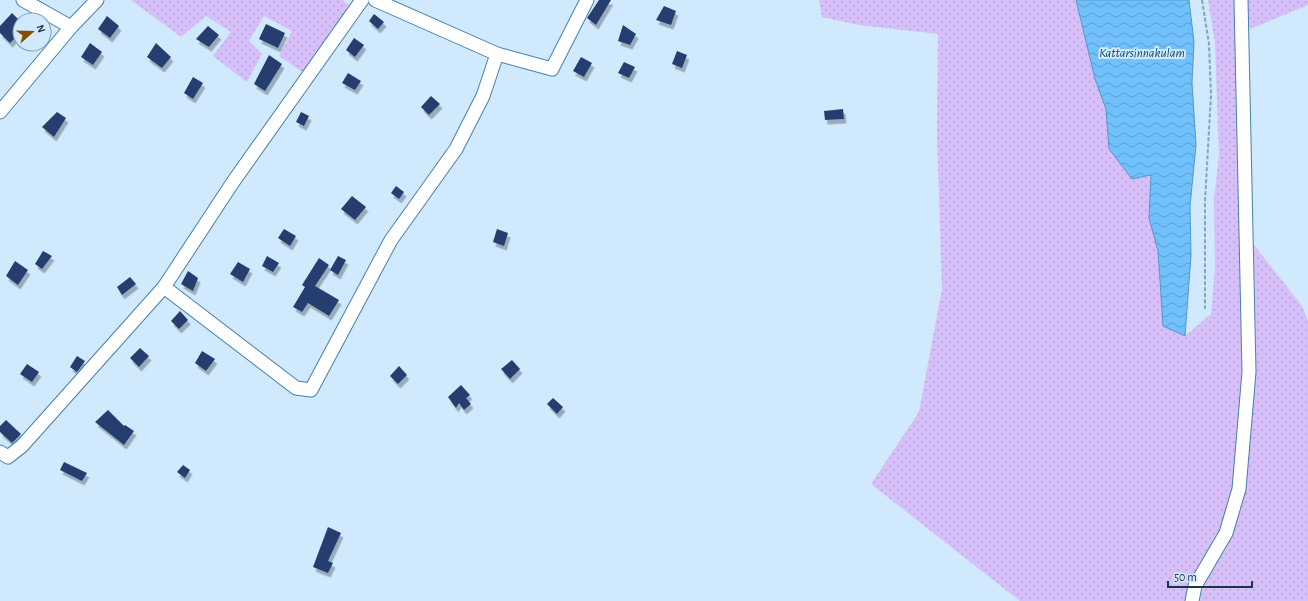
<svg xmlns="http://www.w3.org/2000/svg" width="1308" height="601" font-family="'Alegreya Sans',sans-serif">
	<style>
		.grass { fill: url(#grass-dots) }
		.water { fill: url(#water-waves); stroke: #5796c6 }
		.building { fill: #253e6f; filter: url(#shadow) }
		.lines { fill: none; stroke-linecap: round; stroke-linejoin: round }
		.minor-casing { stroke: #4680ac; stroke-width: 15 }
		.path { stroke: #89a2b5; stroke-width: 2; stroke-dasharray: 4 2; stroke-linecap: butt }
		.minor { stroke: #fff; stroke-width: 13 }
		.labels { text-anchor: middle; stroke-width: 4; stroke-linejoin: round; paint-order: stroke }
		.water-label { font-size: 13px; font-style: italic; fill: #0b4a71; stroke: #d1e9fc }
	</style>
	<defs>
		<pattern id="grass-dots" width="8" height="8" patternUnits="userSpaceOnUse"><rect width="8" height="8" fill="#d7bffa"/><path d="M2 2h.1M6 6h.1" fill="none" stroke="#b8a5d8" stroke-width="1.8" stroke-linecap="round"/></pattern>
		<pattern id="water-waves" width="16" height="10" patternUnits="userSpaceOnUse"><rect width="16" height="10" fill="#70c0fc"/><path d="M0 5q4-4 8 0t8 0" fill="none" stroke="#5b9dce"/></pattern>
		<filter id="shadow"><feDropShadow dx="2.5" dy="4.5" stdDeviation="0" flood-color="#0004"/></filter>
	</defs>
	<rect width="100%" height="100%" fill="#d1e9fc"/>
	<!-- grass -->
	<g class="grass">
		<polygon points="131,0 342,0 350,6 304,73 279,56 292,31 264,16 249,41 262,54 247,82 213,56 231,32 206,16 181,37"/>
		<polygon points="819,0 1076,0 1095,79 1106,109 1109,149 1151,175 1149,218 1158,251 1160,293 1185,336 1211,314 1215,270 1214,199 1219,155 1215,43 1208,0 1237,0 1245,373 1233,488 1223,532 1188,601 1020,601 871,484 919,412 942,289 937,134 938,34 859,25 822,17"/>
		<polygon points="1245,0 1308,0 1308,5 1250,29"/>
		<polygon points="1254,245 1302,306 1308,321 1308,601 1200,601 1202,590 1230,536 1244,489 1256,372"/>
	</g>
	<!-- water -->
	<polygon class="water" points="1076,0 1189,0 1194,42 1192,83 1196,145 1190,206 1191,256 1185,336 1163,326 1158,251 1149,218 1151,175 1132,179 1109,149 1106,109 1095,79"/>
	<!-- building -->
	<g class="building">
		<polygon points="599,0 611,0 596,25 587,18"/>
		<polygon points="664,6 676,11 671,25 656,20"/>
		<polygon points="12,13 20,21 20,33 10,43 0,33 0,26"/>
		<polygon points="374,14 384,22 378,29 369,21"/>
		<polygon points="107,16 119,26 110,38 98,29"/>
		<polygon points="266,24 285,33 278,48 259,39"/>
		<polygon points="623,25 636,34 630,45 618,41"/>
		<polygon points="208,26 219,35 209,47 196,39"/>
		<polygon points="354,38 364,45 355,57 346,50"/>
		<polygon points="90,43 102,52 93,65 81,57"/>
		<polygon points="156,43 171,57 162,68 147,57"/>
		<polygon points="677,51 687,55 682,68 672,64"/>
		<polygon points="269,55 282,64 265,91 254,84"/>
		<polygon points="581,57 592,63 584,77 573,71"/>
		<polygon points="624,62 635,67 629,78 618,73"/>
		<polygon points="348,73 361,81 355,90 342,83"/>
		<polygon points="193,77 203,83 193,99 184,93"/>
		<polygon points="431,96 440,104 429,115 421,107"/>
		<polygon points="843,109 844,119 825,120 824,111"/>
		<polygon points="57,112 66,118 54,137 42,127"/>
		<polygon points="301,112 309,116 304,126 296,122"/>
		<polygon points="396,186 404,192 399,199 391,193"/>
		<polygon points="352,196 366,207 355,220 341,209"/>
		<polygon points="284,229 296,236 290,246 278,238"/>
		<polygon points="497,229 508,233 504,246 493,242"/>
		<polygon points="43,251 52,256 42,269 35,264"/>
		<polygon points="267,256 279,263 273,272 262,266"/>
		<polygon points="338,256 346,260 338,275 330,270"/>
		<polygon points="319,258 329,265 315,286 339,300 329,316 308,303 302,312 293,307 305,287 302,285"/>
		<polygon points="15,261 28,270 18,285 6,276"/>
		<polygon points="238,262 250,269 243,282 230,274"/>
		<polygon points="188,271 198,278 193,291 181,284"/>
		<polygon points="130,277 136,284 122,295 117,287"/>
		<polygon points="180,311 188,320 179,329 171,321"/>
		<polygon points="140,348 149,356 139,367 130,358"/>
		<polygon points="202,351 215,359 206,371 195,363"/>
		<polygon points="77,356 85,361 77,372 70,367"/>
		<polygon points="512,360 520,369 510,379 501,369"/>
		<polygon points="27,364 39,372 32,382 20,374"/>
		<polygon points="399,366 407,375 398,384 390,376"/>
		<polygon points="461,385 470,395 466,398 471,404 464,410 459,403 456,408 448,397"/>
		<polygon points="553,398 563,407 557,414 547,404"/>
		<polygon points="108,410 124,426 125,425 134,431 124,445 95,422"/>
		<polygon points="6,420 21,434 12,443 0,432 0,426"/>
		<polygon points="64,462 87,473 82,481 60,470"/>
		<polygon points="183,465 190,470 185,478 177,472"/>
		<polygon points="328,527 341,533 328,561 333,563 328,573 313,567"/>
	</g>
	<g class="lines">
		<defs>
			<g id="minor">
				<polyline points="23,0 71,27"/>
				<polyline points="375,0 497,54 552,69 587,0"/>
				<polyline points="0,112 71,27 97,0"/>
				<polyline points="164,287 296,388 311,390 391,240 456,149 483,96 497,54"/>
				<polyline points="0,452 8,457 22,446 164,287 233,182 362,0"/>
				<polyline points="1192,601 1195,586 1226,533 1239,489 1249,372 1241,0"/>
			</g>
		</defs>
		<!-- minor casing -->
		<use href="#minor" class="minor-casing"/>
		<!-- path -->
		<polyline class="path" points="1202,0 1209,44 1211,95 1205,201 1205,309"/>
		<!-- minor -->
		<use href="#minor" class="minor"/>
	</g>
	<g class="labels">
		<!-- water labels -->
		<g class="water-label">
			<text x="1142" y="57">Kattarsinnakulam</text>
		</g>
	</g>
	<!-- north arrow -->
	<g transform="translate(32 32) rotate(70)"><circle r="19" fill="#d1e9fc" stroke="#89a1b4"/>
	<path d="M0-3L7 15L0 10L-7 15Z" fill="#864d02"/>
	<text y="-6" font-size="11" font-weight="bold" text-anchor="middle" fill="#1c3548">N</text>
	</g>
	<!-- scale -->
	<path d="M1168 581v6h84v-6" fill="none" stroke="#1c3548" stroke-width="2"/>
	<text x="1174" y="581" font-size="12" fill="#1c3548" stroke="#d1e9fc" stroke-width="3" paint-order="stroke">50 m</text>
</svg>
